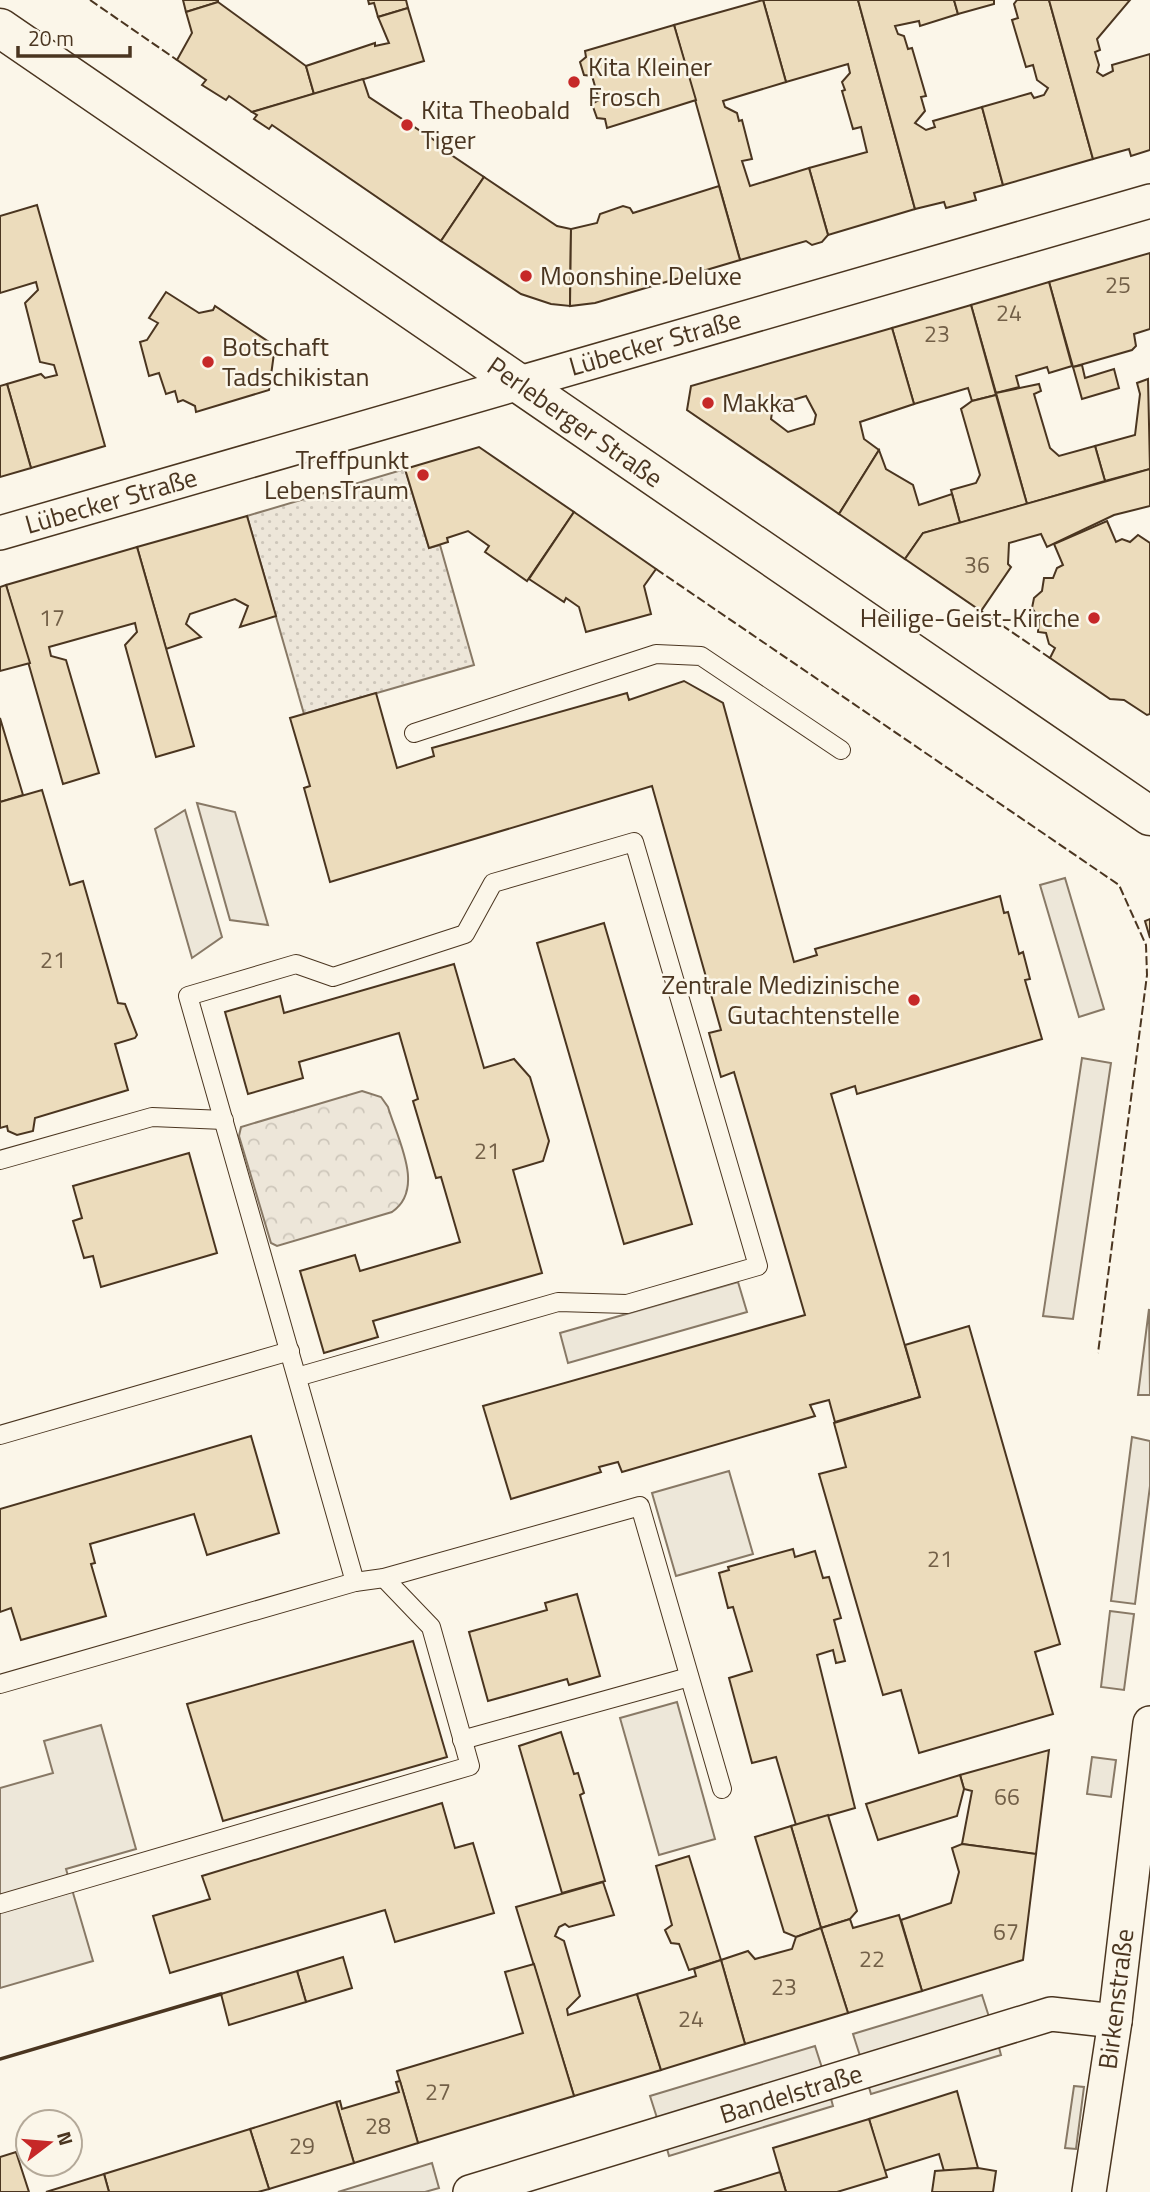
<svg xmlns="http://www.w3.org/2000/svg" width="1150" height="2192" font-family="'Titillium Web',sans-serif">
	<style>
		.green { fill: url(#green-dots); stroke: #887966; stroke-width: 2 }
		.forest { fill: url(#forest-crowns); stroke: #887966; stroke-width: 2 }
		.parking { fill: #ede7d9; stroke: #887966; stroke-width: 2 }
		.building { fill: #ecdcbc; stroke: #4a3520; stroke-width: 2; fill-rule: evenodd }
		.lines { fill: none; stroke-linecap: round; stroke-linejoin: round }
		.lane-casing { stroke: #4a3520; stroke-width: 20 }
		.street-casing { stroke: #4a3520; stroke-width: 36 }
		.secondary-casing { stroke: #4a3520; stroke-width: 41 }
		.lane { stroke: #fbf6e9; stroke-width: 18 }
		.street { stroke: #fbf6e9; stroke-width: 33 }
		.secondary { stroke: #fbf6e9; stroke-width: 38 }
		.fence { stroke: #4a3520; stroke-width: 2; stroke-dasharray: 9 3.5; stroke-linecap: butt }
		.wall { stroke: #4a3520; stroke-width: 3.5 }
		.poi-dot { fill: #c62828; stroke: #fbf6e9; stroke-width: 2.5 }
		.labels { text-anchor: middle; stroke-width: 5; stroke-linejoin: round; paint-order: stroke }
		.number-label { font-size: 23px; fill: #725f47 }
		.poi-label { font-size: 26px; fill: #4a3520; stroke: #fbf6e9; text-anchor: start }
		.street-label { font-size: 26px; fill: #4a3520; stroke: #fbf6e9 }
	</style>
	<defs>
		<pattern id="green-dots" width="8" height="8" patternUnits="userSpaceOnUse" patternTransform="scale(1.75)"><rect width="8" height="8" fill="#ede6d9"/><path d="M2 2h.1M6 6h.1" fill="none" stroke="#cdc6ba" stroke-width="1.8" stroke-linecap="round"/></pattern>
		<pattern id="forest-crowns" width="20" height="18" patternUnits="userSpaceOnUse" patternTransform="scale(1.75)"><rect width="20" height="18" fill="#ede6d9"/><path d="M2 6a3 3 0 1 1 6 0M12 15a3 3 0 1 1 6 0" fill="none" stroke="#cdc6ba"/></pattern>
	</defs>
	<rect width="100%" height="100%" fill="#fbf6e9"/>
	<!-- green -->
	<polygon class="green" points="405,469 429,548 440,545 474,665 304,714 247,516"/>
	<!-- forest -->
	<path class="forest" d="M362,1091l19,6 7,10c9,31 38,82 4,105l-115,34 -6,-3 -32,-107 2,-9z"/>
	<!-- parking -->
	<g class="parking">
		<polygon points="197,803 235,812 268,925 230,920"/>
		<polygon points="185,810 222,937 192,958 155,829"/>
		<polygon points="1065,878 1104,1009 1079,1017 1040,885"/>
		<polygon points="1082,1058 1111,1063 1073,1319 1043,1316"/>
		<polygon points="738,1282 747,1312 568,1363 560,1333"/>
		<polygon points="1149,1309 1150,1395 1138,1395"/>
		<polygon points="1132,1437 1150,1441 1150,1486 1135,1604 1111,1601"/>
		<polygon points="729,1471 753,1554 676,1576 652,1493"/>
		<polygon points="1110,1611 1134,1614 1124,1690 1101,1687"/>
		<polygon points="677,1702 715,1839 659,1855 620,1718"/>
		<polygon points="101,1725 136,1849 66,1869 93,1961 0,1988 0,1788 53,1773 44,1741"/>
		<polygon points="1092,1757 1116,1760 1111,1797 1087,1794"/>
		<polygon points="982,1995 990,2020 861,2059 853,2034"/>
		<polygon points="998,2044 1001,2055 871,2094 868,2084"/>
		<polygon points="815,2046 823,2071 658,2121 650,2096"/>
		<polygon points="1074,2086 1084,2087 1076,2149 1065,2148"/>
		<polygon points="830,2095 833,2106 669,2156 666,2145"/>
		<polygon points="432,2163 439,2188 425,2192 338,2192"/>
	</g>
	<!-- building -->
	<g class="building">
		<polygon points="183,0 218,0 218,2 186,12"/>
		<polygon points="368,0 406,0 408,8 378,17 374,3 369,4"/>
		<polygon points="763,0 858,0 915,209 828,235 809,168 867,152 861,127 853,129 842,91 845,90 842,82 850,73 848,64 786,82"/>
		<polygon points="763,0 786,82 723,101 725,107 737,113 739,121 742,120 752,159 742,161 750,186 809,168 828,235 822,242 812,245 806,241 740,260 674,25"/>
		<polygon points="858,0 954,0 958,14 920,26 919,21 895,26 898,34 904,36 908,49 912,48 926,96 921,97 925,111 915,123 926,130 935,127 933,121 982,107 1003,185 974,193 976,200 946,208 944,202 915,209"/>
		<polygon points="954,0 994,0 994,4 958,14"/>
		<polygon points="1017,0 1049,0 1093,159 1003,185 982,107 1031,93 1034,98 1044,95 1048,88 1037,80 1033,65 1026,67 1012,20 1018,18 1014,4"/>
		<polygon points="1049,0 1130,0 1097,39 1100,50 1095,52 1099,65 1097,72 1103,76 1113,71 1112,65 1150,54 1150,150 1131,156 1129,149 1093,159"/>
		<polygon points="218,2 306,66 314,94 252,112 229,96 226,100 202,85 206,80 177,60 192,33 186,12"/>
		<polygon points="408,8 424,61 314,94 306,66 375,43 375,46 389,43 378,17"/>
		<polygon points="674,25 696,100 607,128 605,119 597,118 592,104 599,100 592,76 584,75 580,62 586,57 585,51"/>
		<polygon points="363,79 369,97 446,148 444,150 484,177 441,241 272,125 269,129 254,119 257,115 252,112"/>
		<polygon points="484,177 557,226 571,229 570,306 551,304 521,294 441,241"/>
		<polygon points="719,186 740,260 595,303 570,306 571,229 597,223 600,214 623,206 630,208 633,213"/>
		<polygon points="37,205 105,446 31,468 7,384 41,374 45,378 57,375 54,365 40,362 25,303 38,290 36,282 0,293 0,216"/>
		<polygon points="1150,253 1150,329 1134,334 1136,346 1132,350 1073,367 1049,282"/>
		<polygon points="1049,282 1072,366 1049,373 1047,367 1016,376 1019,387 996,393 971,305"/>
		<polygon points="166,292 199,313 213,310 215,306 275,346 269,390 196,412 195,406 183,400 178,402 175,391 166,394 159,373 149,376 140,342 147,340 158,323 149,318"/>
		<polygon points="971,305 996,395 972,401 968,388 914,404 892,328"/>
		<path d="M892,328l22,76 -54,18 4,17 15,11 -40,64 -152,-104 4,-24zM806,396l10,19 -2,9 -26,8 -17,-13 2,-13z"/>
		<polygon points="1082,365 1085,378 1114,369 1119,388 1082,399 1073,367"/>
		<polygon points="1148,379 1150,469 1105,481 1095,446 1135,435 1140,394 1137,383"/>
		<polygon points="7,384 31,468 0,477 0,386"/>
		<polygon points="1039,384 1041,391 1034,394 1050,448 1059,456 1095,446 1105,481 1027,504 996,393"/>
		<polygon points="996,395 1027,504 960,523 951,490 976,483 980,475 961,409 972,401"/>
		<polygon points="479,447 574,512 527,581 485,552 489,546 468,531 447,538 448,542 429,548 405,469"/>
		<polygon points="879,450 886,469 913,485 919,505 952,494 960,523 923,533 905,559 839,514"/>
		<polygon points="1150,469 1150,506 1114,515 1047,547 1041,534 1009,543 1008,564 1011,567 981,611 905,559 923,533"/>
		<polygon points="574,512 656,569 644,586 651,614 586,632 579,607 566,598 564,602 529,579"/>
		<polygon points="247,516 276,616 240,627 248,606 235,599 190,614 186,624 201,637 166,649 137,547"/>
		<polygon points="1107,521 1116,542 1122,539 1130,542 1138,535 1150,543 1150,714 1147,715 1124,700 1110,699 1050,658 1055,648 1049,644 1046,633 1038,632 1039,618 1032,608 1034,598 1042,591 1044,578 1053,578 1057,568 1063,565 1054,544"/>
		<polygon points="137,547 194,746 156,757 125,645 137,632 135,623 49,647 51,656 66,660 99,773 63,784 6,585"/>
		<polygon points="6,585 30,663 0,671 0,587"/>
		<polygon points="684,681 723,703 794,962 817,955 815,949 1000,896 1004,913 1008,912 1019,954 1023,952 1030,979 1025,980 1042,1039 857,1094 855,1086 831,1094 920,1397 835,1422 829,1400 810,1405 815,1416 622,1472 618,1462 599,1467 601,1472 511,1499 483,1406 805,1315 734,1072 721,1077 709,1033 721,1030 652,786 330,882 304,788 310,786 290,718 376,693 397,768 434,756 432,748 627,693 629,700"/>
		<polygon points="0,718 23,795 0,802"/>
		<polygon points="42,790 70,885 83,881 118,1003 125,1004 137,1035 135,1038 115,1044 128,1090 35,1118 33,1131 17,1135 8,1131 7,1126 0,1128 0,802"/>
		<polygon points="1150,919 1150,938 1145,921"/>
		<polygon points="604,923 692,1224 624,1244 537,943"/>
		<polygon points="454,964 484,1068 514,1059 530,1077 549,1141 543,1161 513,1170 542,1273 373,1321 378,1337 324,1353 300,1271 355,1255 360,1271 460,1242 441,1177 436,1178 413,1101 418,1099 399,1033 299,1062 303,1078 248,1094 225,1012 280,996 284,1013"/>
		<polygon points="189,1153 217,1253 101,1287 93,1256 84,1258 73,1221 82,1218 73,1186"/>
		<polygon points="969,1326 1060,1644 1035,1652 1053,1714 919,1753 901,1690 883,1695 819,1474 846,1467 834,1423 920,1397 905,1345"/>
		<polygon points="251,1436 279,1533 207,1555 194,1514 90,1544 95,1563 91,1564 106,1616 21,1640 11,1608 0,1612 0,1509"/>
		<polygon points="793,1549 795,1557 815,1551 823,1578 829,1577 841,1618 834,1620 845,1661 836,1663 833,1650 817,1655 855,1808 796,1825 776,1757 752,1763 729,1678 752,1671 733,1607 728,1608 719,1573 729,1570 728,1567"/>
		<polygon points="577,1594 600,1676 569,1685 567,1679 488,1701 469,1632 547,1610 545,1603"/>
		<polygon points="413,1641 447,1757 223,1821 187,1704"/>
		<polygon points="561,1732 574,1774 578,1773 584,1793 580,1795 605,1881 562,1893 519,1746"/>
		<polygon points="1049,1750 1036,1854 962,1844 972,1791 964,1789 960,1775"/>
		<polygon points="960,1775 964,1789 957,1816 878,1840 866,1804"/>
		<polygon points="442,1803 455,1848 473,1843 494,1913 395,1942 385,1910 170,1973 153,1916 210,1899 202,1876"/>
		<polygon points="828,1815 857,1911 850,1919 821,1928 791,1826"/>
		<polygon points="791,1826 821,1928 796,1937 784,1932 755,1837"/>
		<polygon points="962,1844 1036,1854 1023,1960 922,1991 901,1920 951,1903 959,1872 952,1848"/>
		<polygon points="689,1856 721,1960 689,1970 679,1944 671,1943 665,1930 672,1925 656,1866"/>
		<polygon points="603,1882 614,1915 569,1927 565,1924 559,1927 555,1936 564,1941 580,1996 567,2009 568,2015 637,1994 661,2070 574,2096 516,1907"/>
		<polygon points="899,1915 922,1991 848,2013 821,1928 850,1919 853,1928"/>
		<polygon points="821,1928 848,2013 745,2044 721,1960 748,1951 755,1959 792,1949 796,1937"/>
		<polygon points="343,1957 352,1988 306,2002 297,1971"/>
		<polygon points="721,1960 745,2044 661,2070 637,1994 696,1976 694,1969"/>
		<polygon points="534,1964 574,2096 418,2143 397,2071 523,2033 505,1972"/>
		<polygon points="297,1971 306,2002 229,2025 221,1994"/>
		<polygon points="400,2081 418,2143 354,2163 336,2102 340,2101 342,2109 399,2092 396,2082"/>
		<polygon points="957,2091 978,2168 944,2171 939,2154 884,2171 869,2119"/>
		<polygon points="336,2102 354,2163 269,2189 250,2129"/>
		<polygon points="869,2119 887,2177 837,2192 786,2192 773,2148"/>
		<polygon points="250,2129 269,2189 258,2192 109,2192 104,2174"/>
		<polygon points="16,2152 29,2192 0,2192 0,2157"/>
		<polygon points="978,2168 996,2171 993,2192 932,2192 935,2171"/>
		<polygon points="780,2172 786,2192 714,2192 741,2184"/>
		<polygon points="104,2174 109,2192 46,2192"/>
	</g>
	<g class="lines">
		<defs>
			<g id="lane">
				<polyline points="414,733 656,654 701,656 841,750"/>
				<polyline points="0,1160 152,1117 224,1120"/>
				<polyline points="297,1377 558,1302 627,1304 758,1266 634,842 493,883 465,934 333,977 296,964 188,996 355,1582"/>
				<polyline points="0,1435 290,1351"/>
				<polyline points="0,1684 355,1582 384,1578 640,1506 722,1789"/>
				<polyline points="462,1740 689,1677"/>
				<polyline points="0,1904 470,1766 431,1627 384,1578"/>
			</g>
			<g id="street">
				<polyline points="0,533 1150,201"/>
				<polyline points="470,2192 1051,2014 1115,2021"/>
				<polyline points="1089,2192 1115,2021 1150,1723"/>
			</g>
			<polyline id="secondary" points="0,28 1150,816"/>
		</defs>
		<!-- lane casing -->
		<use href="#lane" class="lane-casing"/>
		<!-- street casing -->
		<use href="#street" class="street-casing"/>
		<!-- secondary casing -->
		<use href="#secondary" class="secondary-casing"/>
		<!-- lane -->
		<use href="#lane" class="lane"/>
		<!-- street -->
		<use href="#street" class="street"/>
		<!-- secondary -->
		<use href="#secondary" class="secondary"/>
		<!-- fence -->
		<g class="fence">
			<polyline points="90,0 177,60"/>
			<polyline points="656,569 1119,885 1146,945 1147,975 1098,1353"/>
			<polyline points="981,611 1050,658"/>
		</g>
		<!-- wall -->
		<polyline class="wall" points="0,2059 221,1994"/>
	</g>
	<!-- markers -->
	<g class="poi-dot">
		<circle cx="574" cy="82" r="7"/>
		<circle cx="407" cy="125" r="7"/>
		<circle cx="526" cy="276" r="7"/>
		<circle cx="208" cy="362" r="7"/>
		<circle cx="708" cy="403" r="7"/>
		<circle cx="423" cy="475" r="7"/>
		<circle cx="1094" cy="618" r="7"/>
		<circle cx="914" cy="1000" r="7"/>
	</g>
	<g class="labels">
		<!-- number labels -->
		<g class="number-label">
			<text x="1118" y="293">25</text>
			<text x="1009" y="321">24</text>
			<text x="937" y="342">23</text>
			<text x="977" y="573">36</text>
			<text x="52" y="626">17</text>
			<text x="53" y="968">21</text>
			<text x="487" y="1159">21</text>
			<text x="940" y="1567">21</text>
			<text x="1007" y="1805">66</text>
			<text x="1006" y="1940">67</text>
			<text x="872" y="1967">22</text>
			<text x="784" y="1995">23</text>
			<text x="691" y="2027">24</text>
			<text x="438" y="2100">27</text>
			<text x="378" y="2134">28</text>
			<text x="302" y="2154">29</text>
		</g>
		<!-- poi labels -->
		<g class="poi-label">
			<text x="588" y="76">Kita Kleiner<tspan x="588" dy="30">Frosch</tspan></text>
			<text x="421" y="119">Kita Theobald<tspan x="421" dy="30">Tiger</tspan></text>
			<text x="540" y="285">Moonshine Deluxe</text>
			<text x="222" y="356">Botschaft<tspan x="222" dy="30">Tadschikistan</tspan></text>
			<text x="722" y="412">Makka</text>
			<text x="409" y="469" text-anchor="end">Treffpunkt<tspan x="409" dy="30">LebensTraum</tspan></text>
			<text x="1080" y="627" text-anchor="end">Heilige-Geist-Kirche</text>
			<text x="900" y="994" text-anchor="end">Zentrale Medizinische<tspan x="900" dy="30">Gutachtenstelle</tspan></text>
		</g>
		<!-- street labels -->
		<g class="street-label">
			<text transform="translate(655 343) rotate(-16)" y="9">Lübecker Straße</text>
			<text transform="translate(575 422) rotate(35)" y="9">Perleberger Straße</text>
			<text transform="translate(111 501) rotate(-16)" y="9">Lübecker Straße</text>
			<text transform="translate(1116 1999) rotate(-83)" y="9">Birkenstraße</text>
			<text transform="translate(791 2094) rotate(-17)" y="9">Bandelstraße</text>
		</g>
	</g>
	<!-- north arrow -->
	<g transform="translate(49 2143) rotate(74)"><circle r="33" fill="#fbf6e9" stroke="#b4a999" stroke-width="2"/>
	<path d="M0-5L12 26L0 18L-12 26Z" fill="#c62828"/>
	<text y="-10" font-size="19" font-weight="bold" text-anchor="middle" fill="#4a3520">N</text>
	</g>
	<!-- scale -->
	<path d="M18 46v10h112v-10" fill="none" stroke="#4a3520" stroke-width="3.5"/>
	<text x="28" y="46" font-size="21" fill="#4a3520" stroke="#fbf6e9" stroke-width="5" paint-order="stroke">20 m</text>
</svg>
